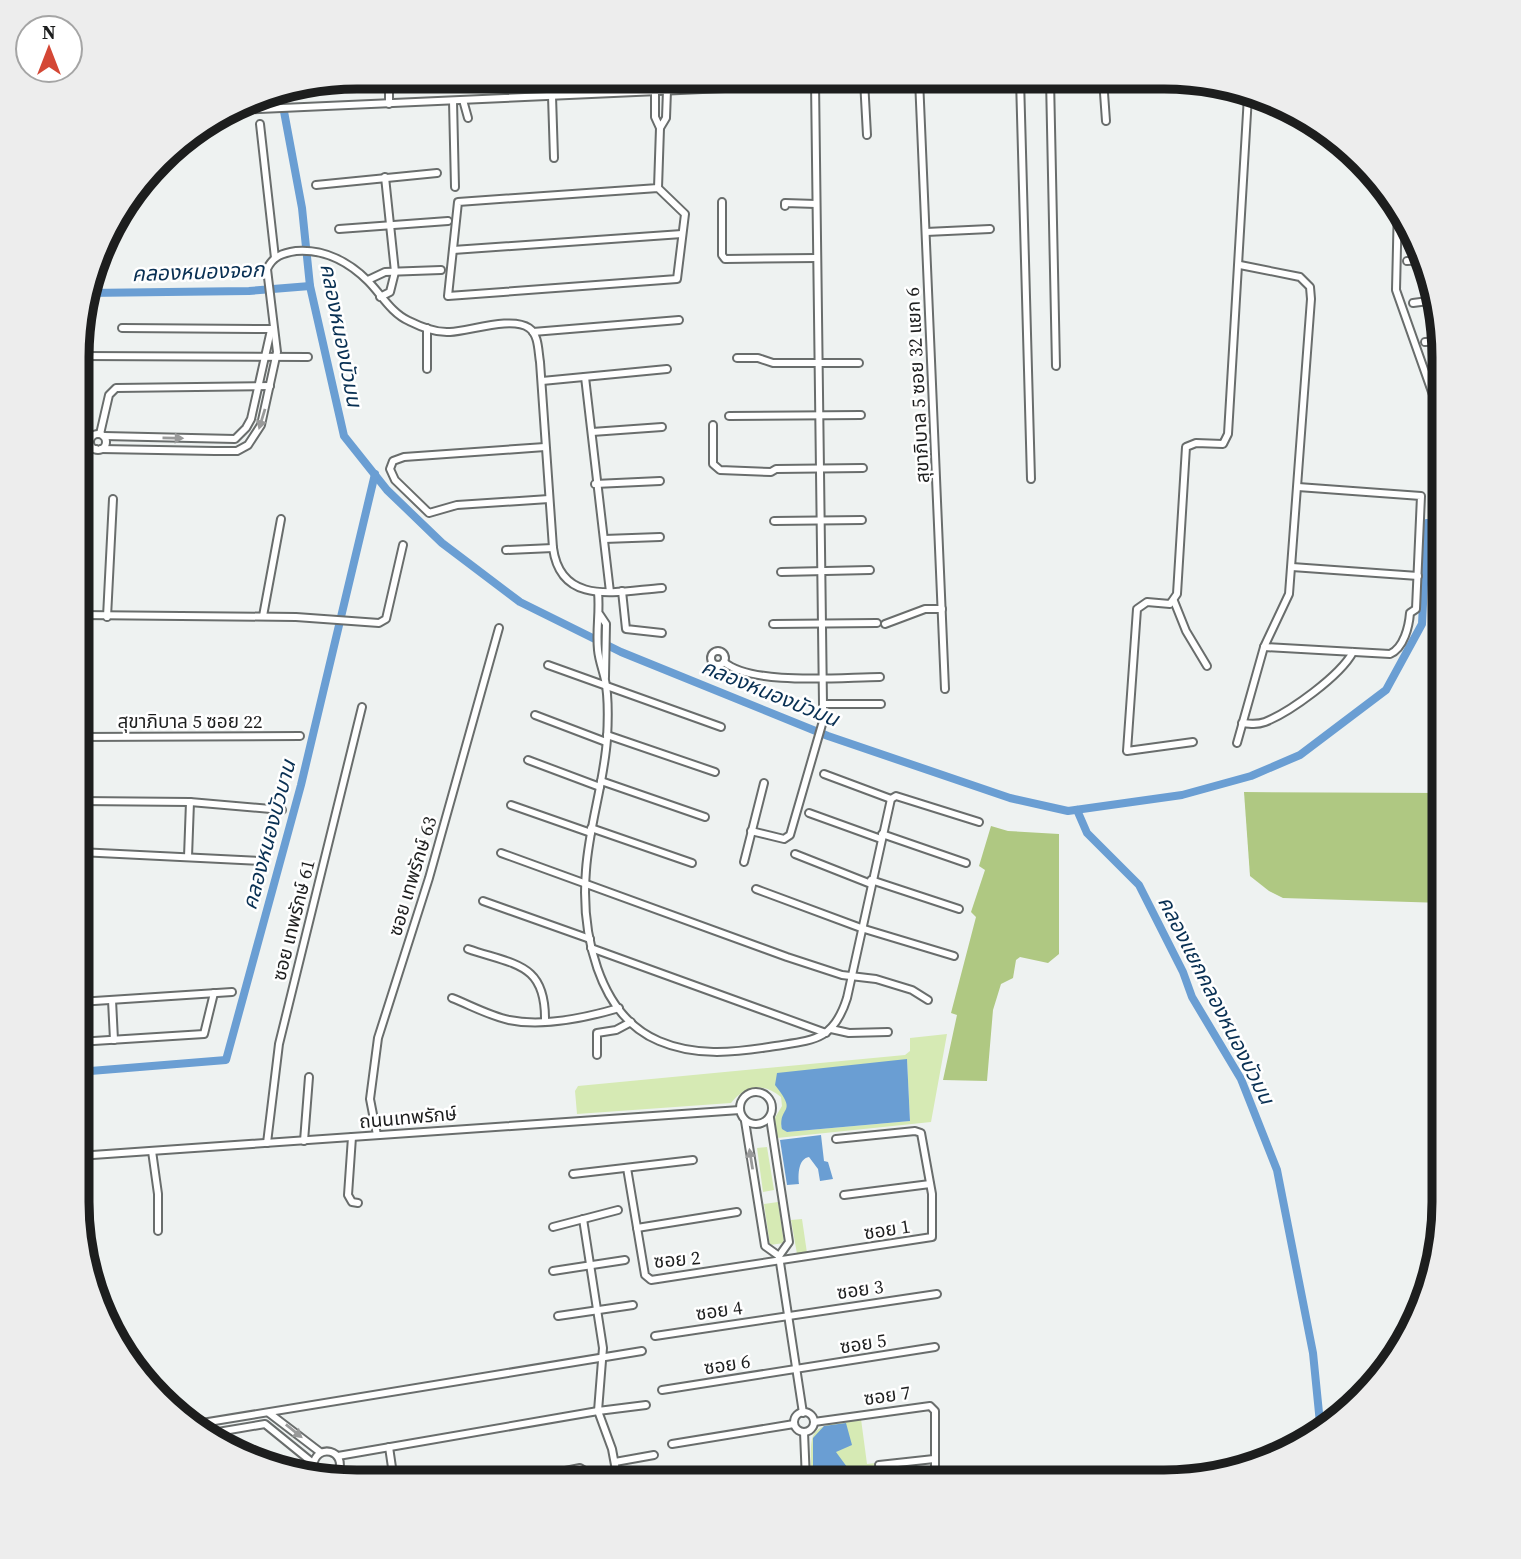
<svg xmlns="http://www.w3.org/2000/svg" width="1521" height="1559" font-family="'Source Serif 4','Noto Sans Thai',serif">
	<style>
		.green { fill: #d6eab4; fill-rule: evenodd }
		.forest { fill: #afc882 }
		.water { fill: #6a9ed3 }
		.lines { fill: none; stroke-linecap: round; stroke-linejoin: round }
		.canal { stroke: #6a9ed3; stroke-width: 8 }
		.street-casing { stroke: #696d6c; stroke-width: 10 }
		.street { stroke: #fff; stroke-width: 6 }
		.oneway { fill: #999a9a }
		.labels { text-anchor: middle; stroke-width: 5; stroke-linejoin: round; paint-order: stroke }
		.street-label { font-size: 19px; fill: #1d1e1e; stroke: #fff }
		.water-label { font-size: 21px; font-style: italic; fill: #093053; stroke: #fff }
		.rim { fill: none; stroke: #1d1e1e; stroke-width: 9 }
	</style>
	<rect width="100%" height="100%" fill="#eef2f1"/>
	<!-- green -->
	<g class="green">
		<path d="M947,1034l-16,88 -154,16 -4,-17 9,-15 -1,-9c-17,-15 -36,-12 -50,6l-154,11 -2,-23 3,-5 327,-31 5,-4v-13zM907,1059l3,62 -123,11 -6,-6 7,-16 -3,-15z"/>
		<polygon points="767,1147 774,1190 763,1192 757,1148"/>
		<polygon points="778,1202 784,1243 770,1245 764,1204"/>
		<polygon points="802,1219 807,1253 797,1254 791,1220"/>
		<path d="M861,1419l6,45 9,-1 1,8 -8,2 2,8h-60c1,-53 -8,-54 50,-62z"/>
	</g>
	<!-- forest -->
	<g class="forest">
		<polygon points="1244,792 1443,793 1443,903 1283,898 1269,891 1250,876"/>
		<polygon points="991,826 1008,831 1059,834 1059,954 1048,963 1020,957 1016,960 1013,978 1001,984 993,1010 987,1081 943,1080 957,1015 951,1013 976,917 971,912 985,870 979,866"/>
	</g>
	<!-- water -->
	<g class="water">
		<path d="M907,1059l3,62 -123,11 -5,-3c-4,-24 17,-14 -7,-44l2,-12z"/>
		<path d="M821,1135l3,26 4,1 5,17 -13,2 -2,-12 -9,-12c-11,2 -11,18 -10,27l-12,1 -7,-45z"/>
		<polygon points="846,1423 852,1445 836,1452 847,1467 848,1481 813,1481 813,1438 824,1426"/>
	</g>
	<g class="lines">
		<!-- canal -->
		<g class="canal">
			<polyline points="280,90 302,208 310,286 344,436 387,490 442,543 520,602 621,652 828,736 1010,798 1068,811 1182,795 1251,776 1300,755 1386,690 1422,624 1427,523 1443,524"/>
			<polyline points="86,293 249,291 310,286"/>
			<polyline points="1077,810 1087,833 1139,885 1183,972 1192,997 1241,1079 1277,1170 1313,1353 1321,1433"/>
			<polyline points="78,1072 226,1060 301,785 375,474"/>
		</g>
		<defs>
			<g id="street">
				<polyline points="389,77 389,104"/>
				<polyline points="919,79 945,689"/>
				<polyline points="1020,79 1031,479"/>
				<polyline points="1050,79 1056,366"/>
				<polyline points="1103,79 1106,121"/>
				<polyline points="1171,79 1217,85"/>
				<polyline points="864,80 867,135"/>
				<polyline points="655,90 655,117 660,128 666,118 667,90"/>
				<polyline points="552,96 554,158"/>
				<polyline points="463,100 468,118"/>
				<polyline points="453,101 455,187"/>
				<polyline points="236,110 928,79"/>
				<polyline points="260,124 275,258"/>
				<polyline points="316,185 437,173"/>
				<polyline points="658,188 458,202 448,296 677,279 685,214 658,188 660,128"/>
				<polyline points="722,202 722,255 725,259 817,258"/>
				<polyline points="1398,204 1396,290 1437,406 1443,483"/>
				<polyline points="785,206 785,203 816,204"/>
				<polyline points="339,229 448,221"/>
				<polyline points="926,232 990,229"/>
				<polyline points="453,250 682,234"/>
				<polyline points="1407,261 1425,260"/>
				<polyline points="368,280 385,272 441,270"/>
				<polyline points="380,297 390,292 395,272 385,177"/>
				<polyline points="1413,303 1436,300"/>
				<polyline points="122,328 272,329"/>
				<polyline points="533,332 679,320"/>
				<polyline points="1425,342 1443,341"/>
				<polyline points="82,356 308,357"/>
				<polyline points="737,358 758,358 773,363 859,363"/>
				<polyline points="427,369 427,328"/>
				<polyline points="585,377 610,592"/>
				<polyline points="542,381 667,369"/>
				<polyline points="729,416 861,415"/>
				<polyline points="713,425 713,464 720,470 771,472 776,469 863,468"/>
				<polyline points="592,432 662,427"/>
				<polyline points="100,434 109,395 116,388 270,386"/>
				<circle cx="98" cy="442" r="8"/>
				<polyline points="104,436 235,439 246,428 251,419 271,330"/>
				<polyline points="545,447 404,457 393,461 390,469 395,480 429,513 457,505 549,499"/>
				<polyline points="82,449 96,449"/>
				<path d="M101,449l114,2h22l11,-6 13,-20 16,-73 -10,-83c6,-13 16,-16 29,-18 27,-2 52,10 72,30 13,13 23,32 41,40 12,6 28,12 41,11 20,-1 62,-16 79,-4 10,7 9,23 11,34l13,186c8,59 65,43 109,40"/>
				<polyline points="595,484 660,481"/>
				<polyline points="774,521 862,520"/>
				<polyline points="604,539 660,537"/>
				<polyline points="506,550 553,548"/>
				<polyline points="1292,567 1418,576"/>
				<polyline points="781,572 870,570"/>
				<polyline points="622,591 626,629 662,633"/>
				<path d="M598,592c2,20 -2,37 0,58 1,11 5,20 7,30 4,18 3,41 2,59 -3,44 -18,87 -21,131 -5,60 11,145 73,171 35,15 73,12 110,6 42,-7 64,-4 78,-49l44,-199 5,-3 83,26"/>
				<polyline points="1174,601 1186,631 1207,666"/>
				<polyline points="81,615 296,617 379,623 386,619 403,545"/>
				<polyline points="600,615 606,624 605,677"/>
				<polyline points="263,616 281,519"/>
				<polyline points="107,617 113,499"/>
				<polyline points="773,624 877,623"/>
				<polyline points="885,624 925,609 942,609"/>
				<path d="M1264,647l126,7c14,-6 19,-28 20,-41l6,-4 5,-113 -123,-9"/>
				<circle cx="718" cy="658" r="7"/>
				<path d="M724,662c29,24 118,15 156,15"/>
				<polyline points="548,665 721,727"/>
				<polyline points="823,704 881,704"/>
				<polyline points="535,715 606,742"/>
				<path d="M1242,723c8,1 15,2 23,-1 25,-10 75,-46 88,-70"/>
				<polyline points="607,735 715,772"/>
				<polyline points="80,737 300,736"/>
				<polyline points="1193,742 1127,751 1137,609 1147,602 1170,604 1177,594 1186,447 1196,443 1223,444 1228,434 1248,96"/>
				<polyline points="1237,743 1264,647 1289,594 1311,299 1310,287 1300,277 1240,265"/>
				<polyline points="528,760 600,787"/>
				<polyline points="824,774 891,799"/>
				<polyline points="601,781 705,817"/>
				<polyline points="80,801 190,802 282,810"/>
				<polyline points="511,805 591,833"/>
				<polyline points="809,813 881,839"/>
				<polyline points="591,828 692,863"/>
				<polyline points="751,831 784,839 790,835 823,721 823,704 815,82"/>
				<polyline points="882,834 966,863"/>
				<polyline points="79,852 260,861"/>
				<polyline points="501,853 787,957 842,975 876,979 912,990 928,1000"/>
				<polyline points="795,854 871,884"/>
				<polyline points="188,857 190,802"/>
				<polyline points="744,862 764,783"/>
				<polyline points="871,880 959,909"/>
				<polyline points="756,889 861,928 954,956"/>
				<polyline points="483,901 590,939"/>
				<polyline points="591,948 826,1033"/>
				<path d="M468,949c47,16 78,14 77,72"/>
				<path d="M452,998c18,7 38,18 57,22 34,7 76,-2 110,-12"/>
				<polyline points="112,1000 114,1040"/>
				<polyline points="79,1002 232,992"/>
				<polyline points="831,1029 849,1033 888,1032"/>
				<polyline points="78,1042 204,1034 214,993"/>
				<polyline points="597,1055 597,1033 616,1030 631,1022"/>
				<circle cx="756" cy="1108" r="16"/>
				<polyline points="770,1118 789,1242 779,1256"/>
				<polyline points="745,1121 765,1246 779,1256"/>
				<polyline points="377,1135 370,1099 378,1038 429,878 499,628"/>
				<polyline points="352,1137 348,1195 352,1202 358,1203"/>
				<polyline points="304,1141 309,1077"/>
				<polyline points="267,1143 279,1044 362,707"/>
				<polyline points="152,1151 158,1194 158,1231"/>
				<polyline points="78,1156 740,1110"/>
				<polyline points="627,1168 645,1275 651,1280 932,1237 932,1194 921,1133 915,1131 836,1139"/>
				<polyline points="573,1174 693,1160"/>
				<polyline points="844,1195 930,1184"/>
				<polyline points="583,1219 603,1348 598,1411 646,1405"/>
				<polyline points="553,1227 618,1210"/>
				<polyline points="637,1228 737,1212"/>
				<polyline points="779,1256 803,1413"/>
				<polyline points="553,1271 625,1260"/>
				<polyline points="558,1316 633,1305"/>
				<polyline points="655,1336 937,1294"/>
				<polyline points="662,1390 935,1347"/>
				<circle cx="804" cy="1422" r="10"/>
				<polyline points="269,1413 320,1452"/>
				<polyline points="814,1422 930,1406 935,1411 935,1481"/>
				<polyline points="196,1424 642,1351"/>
				<polyline points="804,1432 806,1481"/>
				<polyline points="206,1434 265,1424 313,1463"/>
				<polyline points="672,1444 794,1424"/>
				<polyline points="389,1447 394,1481"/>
				<polyline points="338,1456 598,1411 612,1449 618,1481"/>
				<polyline points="615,1462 654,1455"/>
				<polyline points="879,1465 934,1459"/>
				<path d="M319,1475l-6,-9c3,-24 35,-16 25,7l-10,5"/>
				<polyline points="516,1481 580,1468 585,1471 588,1481"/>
				<polyline points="785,1481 806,1478"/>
			</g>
		</defs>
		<!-- street casing -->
		<use href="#street" class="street-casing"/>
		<!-- street -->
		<use href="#street" class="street"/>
	</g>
	<!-- one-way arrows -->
	<defs><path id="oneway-solid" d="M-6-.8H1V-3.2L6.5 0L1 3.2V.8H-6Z" transform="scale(1.75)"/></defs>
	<g class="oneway">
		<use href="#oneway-solid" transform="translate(262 419) rotate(107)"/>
		<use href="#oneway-solid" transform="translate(173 438) rotate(1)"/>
		<use href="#oneway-solid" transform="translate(751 1159) rotate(-99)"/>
		<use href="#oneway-solid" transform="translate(294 1431) rotate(39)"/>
	</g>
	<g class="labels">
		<!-- street labels -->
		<g class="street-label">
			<text transform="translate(917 385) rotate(-93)" y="7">สุขาภิบาล 5 ซอย 32 แยก 6</text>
			<text x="190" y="728">สุขาภิบาล 5 ซอย 22</text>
			<text transform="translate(412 876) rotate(-73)" y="7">ซอย เทพรักษ์ 63</text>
			<text transform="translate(293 920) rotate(-76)" y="7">ซอย เทพรักษ์ 61</text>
			<text transform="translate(408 1117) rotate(-5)" y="7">ถนนเทพรักษ์</text>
			<text transform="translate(887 1229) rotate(-9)" y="7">ซอย 1</text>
			<text transform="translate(677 1259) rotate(-5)" y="7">ซอย 2</text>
			<text transform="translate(860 1289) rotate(-8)" y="7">ซอย 3</text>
			<text transform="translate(719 1310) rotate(-8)" y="7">ซอย 4</text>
			<text transform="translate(863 1343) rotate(-9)" y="7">ซอย 5</text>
			<text transform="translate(727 1364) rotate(-9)" y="7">ซอย 6</text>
			<text transform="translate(887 1395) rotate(-8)" y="7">ซอย 7</text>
		</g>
		<!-- water labels -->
		<g class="water-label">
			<text transform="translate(198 272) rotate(-2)" y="7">คลองหนองจอก</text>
			<text transform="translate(341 335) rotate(79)" y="7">คลองหนองบัวมน</text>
			<text transform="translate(770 693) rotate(22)" y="7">คลองหนองบัวมน</text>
			<text transform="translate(269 835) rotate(-75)" y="7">คลองหนองบัวบาน</text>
			<text transform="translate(1216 1000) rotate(63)" y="7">คลองแยกคลองหนองบัวมน</text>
		</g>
	</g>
	<!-- crop -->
	<path d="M0 0H1521V1559H0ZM357 89H1164A268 268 0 0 1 1432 357V1202A268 268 0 0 1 1164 1470H357A268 268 0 0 1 89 1202V357A268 268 0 0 1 357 89Z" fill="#ededed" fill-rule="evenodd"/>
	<path class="rim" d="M357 89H1164A268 268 0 0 1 1432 357V1202A268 268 0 0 1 1164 1470H357A268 268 0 0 1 89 1202V357A268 268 0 0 1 357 89Z"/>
	<!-- north arrow -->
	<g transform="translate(49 49)"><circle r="33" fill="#ffffff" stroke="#a5a5a5" stroke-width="2"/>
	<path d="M0-5L12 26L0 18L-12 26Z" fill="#d44735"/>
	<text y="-10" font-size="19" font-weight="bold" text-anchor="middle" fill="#1d1e1e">N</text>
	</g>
</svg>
